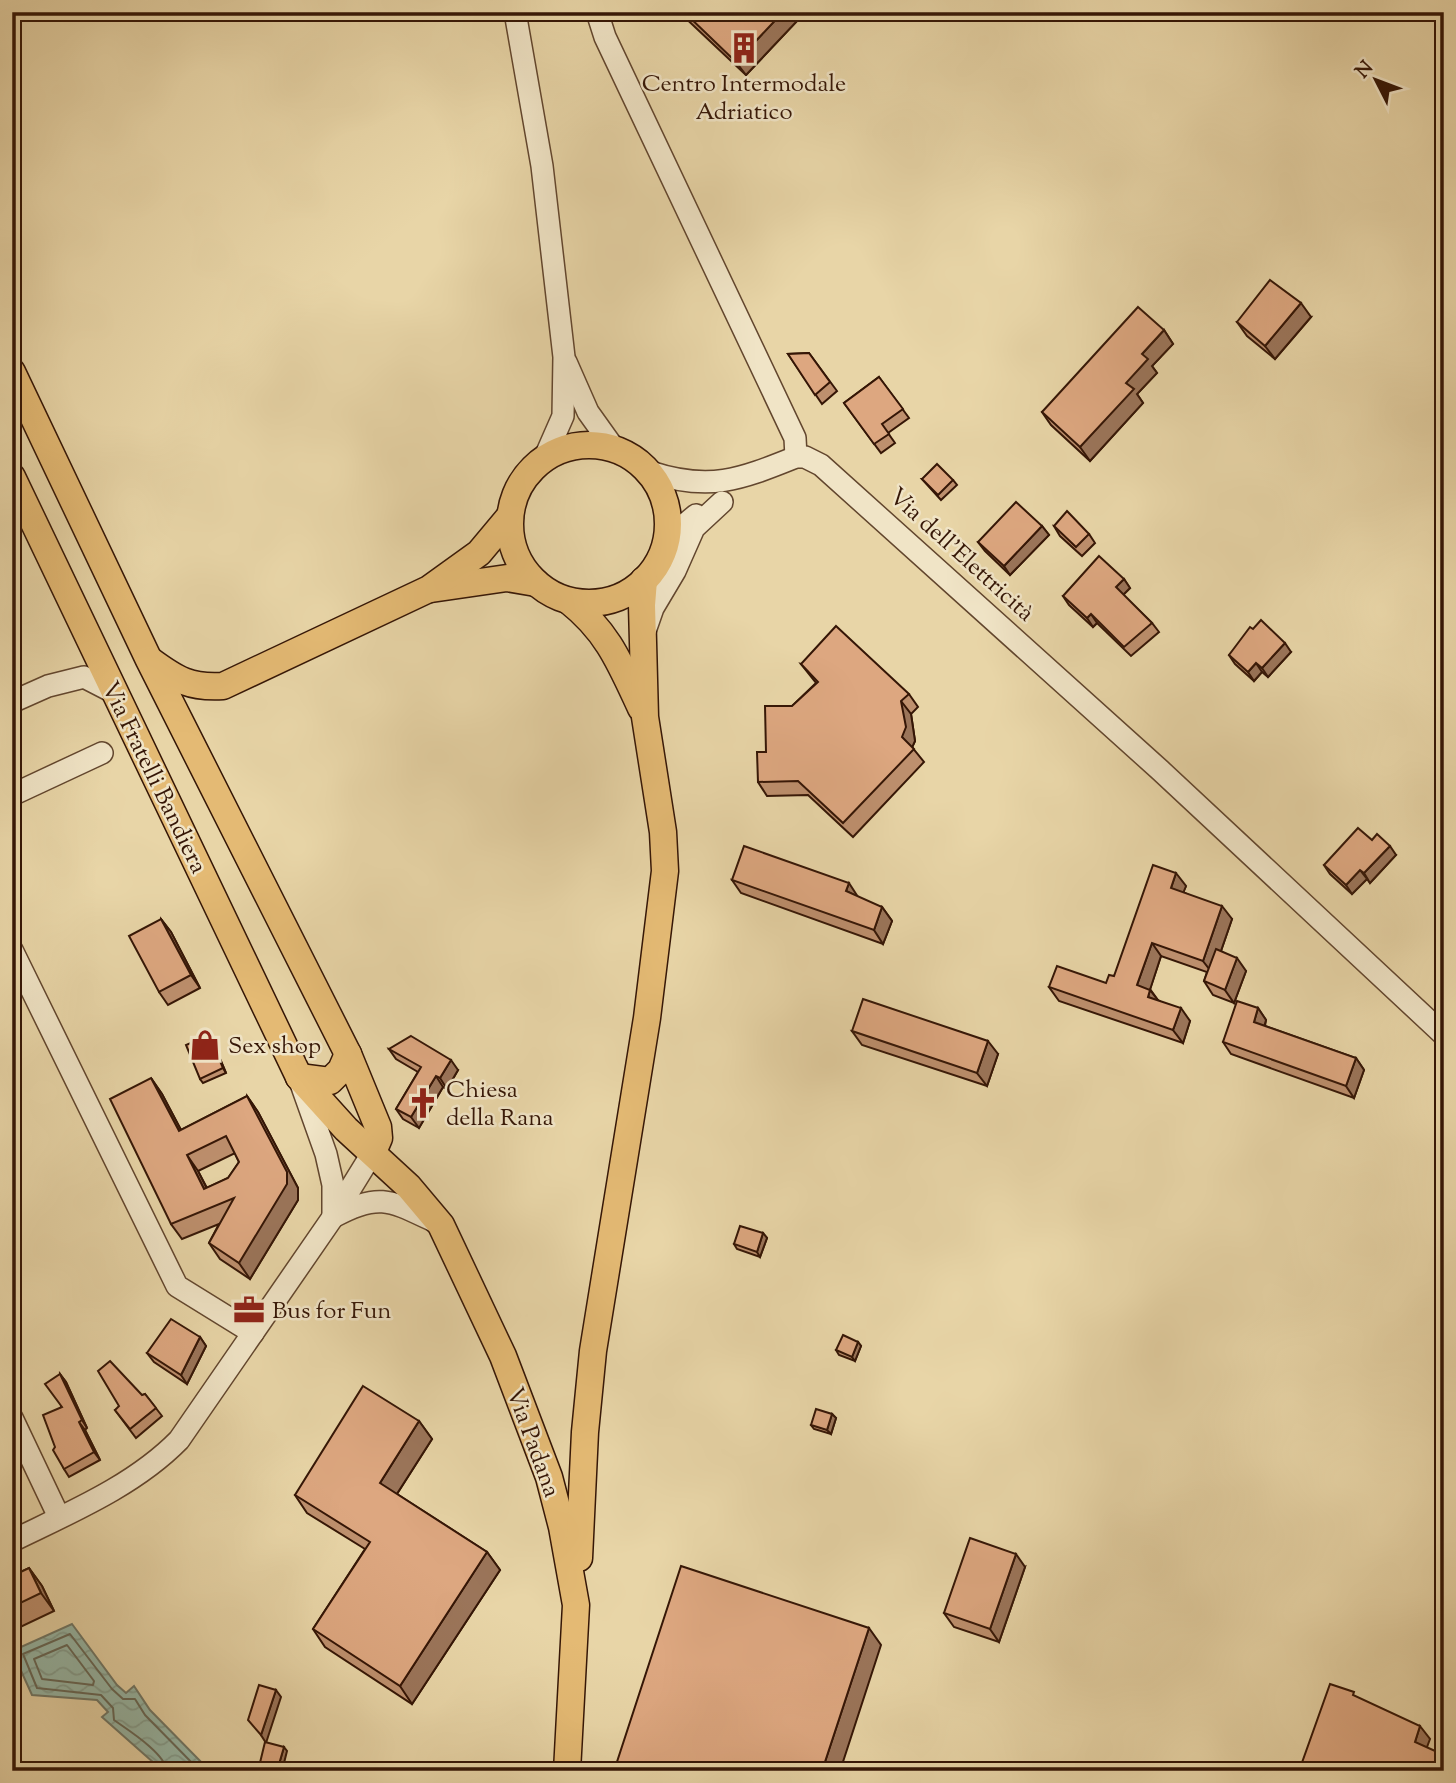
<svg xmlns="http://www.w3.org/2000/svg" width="1456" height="1783" font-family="'Sorts Mill Goudy',serif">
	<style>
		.water { fill: url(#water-waves); stroke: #707868; stroke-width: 2 }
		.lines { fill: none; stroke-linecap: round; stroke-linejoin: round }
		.shore { stroke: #666858; stroke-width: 2 }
		.minor-casing { stroke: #62462e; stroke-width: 24 }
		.major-casing { stroke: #351606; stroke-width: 29 }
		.minor { stroke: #f0e4c6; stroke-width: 21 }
		.major { stroke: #e4ba74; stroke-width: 26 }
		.wall { fill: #be906e; stroke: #351606; stroke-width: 2; fill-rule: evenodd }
		.shaded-wall { fill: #9b755a; stroke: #351606; stroke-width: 2 }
		.building { fill: #dda780; stroke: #351606; stroke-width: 2; fill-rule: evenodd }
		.labels { text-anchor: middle; stroke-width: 5; stroke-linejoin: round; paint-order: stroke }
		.poi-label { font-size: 24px; fill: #351606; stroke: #f0e4c6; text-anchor: start }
		.street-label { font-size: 24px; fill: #351606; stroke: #f0e4c6 }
	</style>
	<defs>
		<pattern id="water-waves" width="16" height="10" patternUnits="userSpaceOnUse" patternTransform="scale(1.75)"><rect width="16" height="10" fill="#97b9a9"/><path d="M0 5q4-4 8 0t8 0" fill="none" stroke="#839e90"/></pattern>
	</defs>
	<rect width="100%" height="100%" fill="#e8d5a7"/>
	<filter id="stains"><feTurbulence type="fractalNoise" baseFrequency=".00286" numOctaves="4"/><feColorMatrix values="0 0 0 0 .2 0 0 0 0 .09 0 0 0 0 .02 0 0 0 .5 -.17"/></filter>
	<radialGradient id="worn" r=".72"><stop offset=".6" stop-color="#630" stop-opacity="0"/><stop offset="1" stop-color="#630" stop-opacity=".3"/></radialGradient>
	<!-- water -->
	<polygon class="water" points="72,1624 117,1685 126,1693 134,1686 150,1710 210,1771 163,1771 102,1717 108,1712 97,1700 32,1695 12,1651"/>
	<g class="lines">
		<!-- shore -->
		<g class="shore">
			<polygon points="67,1645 94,1681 93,1685 42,1679 34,1659"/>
			<path d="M167,1771c-2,-18 -39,-41 -53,-51l-1,-12 -12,-13 -64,-7 -14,-34 47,-20 42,55 11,10h12l10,16 55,56"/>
		</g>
		<defs>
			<g id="minor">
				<polyline points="515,12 542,166 564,357 563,416 545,457"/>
				<polyline points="597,12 605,37 795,438 796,457"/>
				<polyline points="566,362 588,412 613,447"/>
				<path d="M650,472c60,20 91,7 146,-15h9l16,8 339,305 284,265"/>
				<polyline points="666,540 696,515"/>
				<polyline points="645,631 653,608 675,571 694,528 722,502"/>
				<polyline points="12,702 48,686 84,677 115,693"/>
				<polyline points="12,795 102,753"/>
				<polyline points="12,950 177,1286 253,1333"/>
				<polyline points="300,1081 326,1154 333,1185 333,1215"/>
				<path d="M335,1216c46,-25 58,-14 103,7"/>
				<polyline points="12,1418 59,1517"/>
				<path d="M12,1541c57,-28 122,-55 167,-101l154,-223 40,-65"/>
			</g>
			<g id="major">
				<polyline points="12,372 149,660 348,1054 378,1127 379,1138 373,1152"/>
				<circle cx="589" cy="524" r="79"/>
				<polyline points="12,477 299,1077 346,1129 409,1187 441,1225 503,1356 549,1477 562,1527 576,1605 567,1771"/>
				<polyline points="431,589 507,578 536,583"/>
				<path d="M569,601c39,31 51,62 72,107"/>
				<path d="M151,661c26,19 39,27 72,25l206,-97 50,-36 31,-37"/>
				<polyline points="299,1077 330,1081 341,1070 348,1054"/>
				<polyline points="579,1558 585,1432 593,1351 647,1018 665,871 663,832 645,717 642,605 644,580"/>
			</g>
		</defs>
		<!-- minor casing -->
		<use href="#minor" class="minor-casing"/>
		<!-- major casing -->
		<use href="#major" class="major-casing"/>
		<!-- minor -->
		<use href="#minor" class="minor"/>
		<!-- major -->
		<use href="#major" class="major"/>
	</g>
	<!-- wall -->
	<g class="wall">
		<polygon points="679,12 792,12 798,20 746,75"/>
		<polygon points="1311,317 1275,359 1247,336 1237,322"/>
		<polygon points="1164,330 1173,344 1152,366 1157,373 1137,394 1143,403 1090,461 1051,425 1042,412"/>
		<polygon points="809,353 837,391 822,404 788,354"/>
		<polygon points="879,377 909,418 888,433 895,443 881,453 844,403"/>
		<polygon points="922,479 953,480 957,485 941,500"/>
		<polygon points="1042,526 1049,535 1010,575 985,551 978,542"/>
		<polygon points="1054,526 1089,534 1095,543 1082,556 1060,536"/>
		<polygon points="1124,579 1130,588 1123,595 1152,623 1159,632 1131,656 1097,623 1093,627 1069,605 1063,596"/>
		<polygon points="1253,629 1291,652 1268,677 1262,672 1254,681 1235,664 1229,655"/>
		<polygon points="801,664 909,694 918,707 911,714 915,741 912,747 924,762 853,837 808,795 767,796 758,782 766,752 792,706 816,683"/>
		<polygon points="1372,840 1396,855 1370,883 1367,879 1352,894 1330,874 1324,865"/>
		<polygon points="732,880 882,907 892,921 883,944 741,893"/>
		<polygon points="1186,886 1183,892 1232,919 1221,951 1246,971 1234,1003 1213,995 1204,981 1207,972 1161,956 1150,989 1158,1000 1190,1021 1183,1043 1059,1001 1049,987 1106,983 1114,976"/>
		<polygon points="161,919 171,932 200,988 168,1005 159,992"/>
		<polygon points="1258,1008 1266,1020 1265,1026 1356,1058 1364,1070 1354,1098 1231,1054 1223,1042"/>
		<polygon points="852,1031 998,1054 987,1086 862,1045"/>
		<polygon points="209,1035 212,1040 226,1073 203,1083 200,1079"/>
		<polygon points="389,1049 458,1070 447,1089 443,1087 419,1128 403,1119 396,1109 418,1072 396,1059"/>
		<path d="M151,1078l11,16 19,36 66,-34 11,16 40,76v12l-48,79 -30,-20 -11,-16 10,-19 -37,15 -11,-15zM235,1153l4,9 -11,16 -21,10 -9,-17z"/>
		<polygon points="763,1233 767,1238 760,1257 737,1249 734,1244"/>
		<polygon points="200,1337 206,1346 187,1384 154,1362 147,1353"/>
		<polygon points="858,1342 861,1346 855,1361 839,1355 836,1350"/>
		<polygon points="60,1374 66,1382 87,1428 85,1430 100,1460 69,1477 64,1469 55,1447 61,1407"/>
		<polygon points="145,1394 162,1416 136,1438 115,1410"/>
		<polygon points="832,1414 836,1418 831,1434 814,1429 811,1425"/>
		<polygon points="419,1421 432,1439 397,1494 487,1552 500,1570 412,1704 325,1647 313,1629 365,1549 307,1513 295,1495"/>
		<polygon points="1025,1567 999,1642 954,1627 944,1613"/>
		<polygon points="29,1568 42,1586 54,1611 12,1631 12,1576"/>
		<polygon points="12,1689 16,1698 12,1700"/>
	</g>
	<!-- shaded-wall -->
	<g class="shaded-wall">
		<polygon points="783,12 792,12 798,20 746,75 736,62"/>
		<polygon points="1301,303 1311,317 1275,359 1265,346"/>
		<polygon points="1164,330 1173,344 1152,366 1157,373 1137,394 1143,403 1090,461 1080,447 1126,383 1142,354"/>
		<polygon points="1042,526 1049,535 1010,575 1004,566"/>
		<polygon points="1124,579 1130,588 1122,596 1116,587"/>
		<polygon points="1091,614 1097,623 1093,627 1087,618"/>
		<polygon points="1285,643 1291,652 1268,677 1262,668"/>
		<polygon points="1256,663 1262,672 1254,681 1248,672"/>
		<polygon points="901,701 911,714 915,741 911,750 902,737"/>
		<polygon points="1390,846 1396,855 1370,883 1364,873"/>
		<polygon points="1360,870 1367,879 1352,894 1346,885"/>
		<polygon points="1176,873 1186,886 1180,901 1171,888"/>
		<polygon points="849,883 858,897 846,891"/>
		<polygon points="1222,906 1232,919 1213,974 1203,961"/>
		<polygon points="882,907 892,921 883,944 874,930"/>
		<polygon points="161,919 171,932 200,988 191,975"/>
		<polygon points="1152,943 1161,956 1147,999 1137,985"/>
		<polygon points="1237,958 1246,971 1234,1003 1225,990"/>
		<polygon points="1150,990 1160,1003 1148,997"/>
		<polygon points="1181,1008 1190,1021 1183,1043 1173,1030"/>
		<polygon points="1258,1008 1266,1020 1262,1034 1254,1022"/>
		<polygon points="209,1035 212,1040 226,1073 223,1068"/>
		<polygon points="988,1041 998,1054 987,1086 977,1073"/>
		<polygon points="1356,1058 1364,1070 1354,1098 1346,1086"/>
		<polygon points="451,1060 458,1070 447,1089 440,1078"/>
		<polygon points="436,1076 443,1087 419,1128 411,1117"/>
		<polygon points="151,1078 162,1094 190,1147 179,1131"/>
		<polygon points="247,1096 258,1112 298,1188 298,1200 250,1279 239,1263"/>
		<polygon points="187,1155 198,1171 215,1205 204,1189"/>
		<polygon points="763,1233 767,1238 760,1257 757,1252"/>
		<polygon points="200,1337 206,1346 187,1384 181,1375"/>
		<polygon points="858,1342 861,1346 855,1361 852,1357"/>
		<polygon points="60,1374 66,1382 87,1428 82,1420"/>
		<polygon points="832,1414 836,1418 831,1434 827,1430"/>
		<polygon points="419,1421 432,1439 393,1500 380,1483"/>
		<polygon points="79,1422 85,1430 100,1460 94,1452"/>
		<polygon points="487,1552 500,1570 412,1704 400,1686"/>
		<polygon points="1016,1554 1025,1567 999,1642 990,1629"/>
		<polygon points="29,1568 42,1586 54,1611 41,1593"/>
		<polygon points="869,1628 881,1645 840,1771 822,1771"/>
		<polygon points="276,1690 281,1697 266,1743 261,1735"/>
		<polygon points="1420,1726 1430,1739 1424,1755 1415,1742"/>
		<polygon points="284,1747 287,1751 282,1771 277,1771"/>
	</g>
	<!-- building -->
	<g class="building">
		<polygon points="684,12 783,12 736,62"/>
		<polygon points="1270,280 1301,303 1265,346 1237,322"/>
		<polygon points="1138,307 1164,330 1142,354 1148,359 1126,383 1134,389 1080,447 1042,412"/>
		<polygon points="809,353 830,382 815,395 788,354"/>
		<polygon points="879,377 903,409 882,424 889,434 874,444 844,403"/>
		<polygon points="937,464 953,480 938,495 922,479"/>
		<polygon points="1016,502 1042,526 1004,566 978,542"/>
		<polygon points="1067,511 1089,534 1076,547 1054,526"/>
		<polygon points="1099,556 1124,579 1116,587 1152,623 1124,647 1091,614 1087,618 1063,596"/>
		<polygon points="1261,620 1285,643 1262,668 1256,663 1248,672 1229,655 1250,627 1253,629"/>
		<polygon points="836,626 909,694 901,701 906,727 902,737 914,749 843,823 798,781 758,782 757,752 766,752 765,706 792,706 818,682 801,664"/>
		<polygon points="1358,828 1372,840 1377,834 1390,846 1364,873 1360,870 1346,885 1324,865"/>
		<polygon points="744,846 849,883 846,891 882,907 874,930 732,880"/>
		<polygon points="1153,865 1176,873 1171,888 1222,906 1203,961 1152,943 1137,985 1150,990 1148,997 1181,1008 1173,1030 1049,987 1057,966 1106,983 1109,975 1114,976"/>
		<polygon points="161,919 191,975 159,992 129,936"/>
		<polygon points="1216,949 1237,958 1225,990 1204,981"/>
		<polygon points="863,999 988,1041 977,1073 852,1031"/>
		<polygon points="1237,1001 1258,1008 1254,1022 1356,1058 1346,1086 1223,1042"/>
		<polygon points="209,1035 223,1068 200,1079 186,1045"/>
		<polygon points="411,1036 451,1060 440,1078 436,1076 411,1117 396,1109 421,1067 389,1049"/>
		<path d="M151,1078l28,53 68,-35 40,76v12l-48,79 -30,-20 25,-45 -63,26 -61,-125zM226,1136l13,26 -11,16 -24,11 -17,-34z"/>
		<polygon points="740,1226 763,1233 757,1252 734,1244"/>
		<polygon points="171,1319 200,1337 181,1375 147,1353"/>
		<polygon points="843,1335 858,1342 852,1357 836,1350"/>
		<polygon points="110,1361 142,1395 145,1394 156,1408 130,1429 115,1410 119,1406 98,1371"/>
		<polygon points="60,1374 82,1420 79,1422 94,1452 64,1469 53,1450 55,1447 43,1415 62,1407 45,1384"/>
		<polygon points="363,1386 419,1421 380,1483 487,1552 400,1686 313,1629 370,1542 295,1495"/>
		<polygon points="816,1409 832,1414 827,1430 811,1425"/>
		<polygon points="970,1538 1016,1554 990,1629 944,1613"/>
		<polygon points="681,1566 869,1628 822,1771 614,1771"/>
		<polygon points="29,1568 41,1593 12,1607 12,1576"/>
		<polygon points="1330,1684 1354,1692 1353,1695 1420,1726 1415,1742 1444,1755 1444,1771 1299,1771"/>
		<polygon points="259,1685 276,1690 261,1735 248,1720"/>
		<polygon points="265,1742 284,1747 277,1771 258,1771"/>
	</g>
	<!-- icons -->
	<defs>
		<symbol id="building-bare" viewBox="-9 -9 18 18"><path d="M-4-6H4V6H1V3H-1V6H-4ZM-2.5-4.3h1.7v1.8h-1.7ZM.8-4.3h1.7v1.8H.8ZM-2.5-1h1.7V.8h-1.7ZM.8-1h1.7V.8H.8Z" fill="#8f2418" stroke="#f0e4c6" stroke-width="2.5" paint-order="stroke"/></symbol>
		<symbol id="shop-bare" viewBox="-9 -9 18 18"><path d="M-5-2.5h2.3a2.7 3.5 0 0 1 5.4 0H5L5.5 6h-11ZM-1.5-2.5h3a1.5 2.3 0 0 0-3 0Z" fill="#8f2418" stroke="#f0e4c6" stroke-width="2.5" paint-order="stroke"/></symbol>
		<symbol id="church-bare" viewBox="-9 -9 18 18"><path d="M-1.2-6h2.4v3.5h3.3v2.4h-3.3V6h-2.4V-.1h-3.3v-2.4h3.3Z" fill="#8f2418" stroke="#f0e4c6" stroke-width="2.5" paint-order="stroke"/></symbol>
		<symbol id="office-bare" viewBox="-9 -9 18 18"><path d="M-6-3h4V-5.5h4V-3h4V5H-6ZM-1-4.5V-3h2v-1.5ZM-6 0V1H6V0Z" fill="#8f2418" stroke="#f0e4c6" stroke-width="2.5" paint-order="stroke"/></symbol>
	</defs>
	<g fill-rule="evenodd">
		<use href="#building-bare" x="722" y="26" width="44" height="44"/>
		<use href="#shop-bare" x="183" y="1023" width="44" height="44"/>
		<use href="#church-bare" x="401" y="1081" width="44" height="44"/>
		<use href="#office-bare" x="227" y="1288" width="44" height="44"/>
	</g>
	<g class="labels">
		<!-- poi labels -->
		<g class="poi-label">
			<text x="744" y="91" text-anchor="middle">Centro Intermodale<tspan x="744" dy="28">Adriatico</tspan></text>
			<text x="228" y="1053">Sex shop</text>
			<text x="446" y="1097">Chiesa<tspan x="446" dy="28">della Rana</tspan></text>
			<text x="272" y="1318">Bus for Fun</text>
		</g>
		<!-- street labels -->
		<g class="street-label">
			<text transform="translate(962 554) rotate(42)" y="8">Via dell'Elettricità</text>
			<text transform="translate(155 777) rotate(64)" y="8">Via Fratelli Bandiera</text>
			<text transform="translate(534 1442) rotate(70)" y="8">Via Padana</text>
		</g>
	</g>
	<!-- margin -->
	<rect width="1456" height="1783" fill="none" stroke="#e8d5a7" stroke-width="42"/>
	<rect x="14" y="14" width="1428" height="1755" fill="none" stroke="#351606" stroke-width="3.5"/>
	<rect x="21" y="21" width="1414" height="1741" fill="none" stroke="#351606" stroke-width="2"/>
	<!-- north arrow -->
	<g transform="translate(1376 80) rotate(312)" stroke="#f0e4c6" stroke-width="5" paint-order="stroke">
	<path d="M0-5L12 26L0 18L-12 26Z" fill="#351606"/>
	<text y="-10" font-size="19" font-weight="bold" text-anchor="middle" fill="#351606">N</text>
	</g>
	<rect width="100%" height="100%" filter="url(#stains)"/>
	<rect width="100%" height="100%" fill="url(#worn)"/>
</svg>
